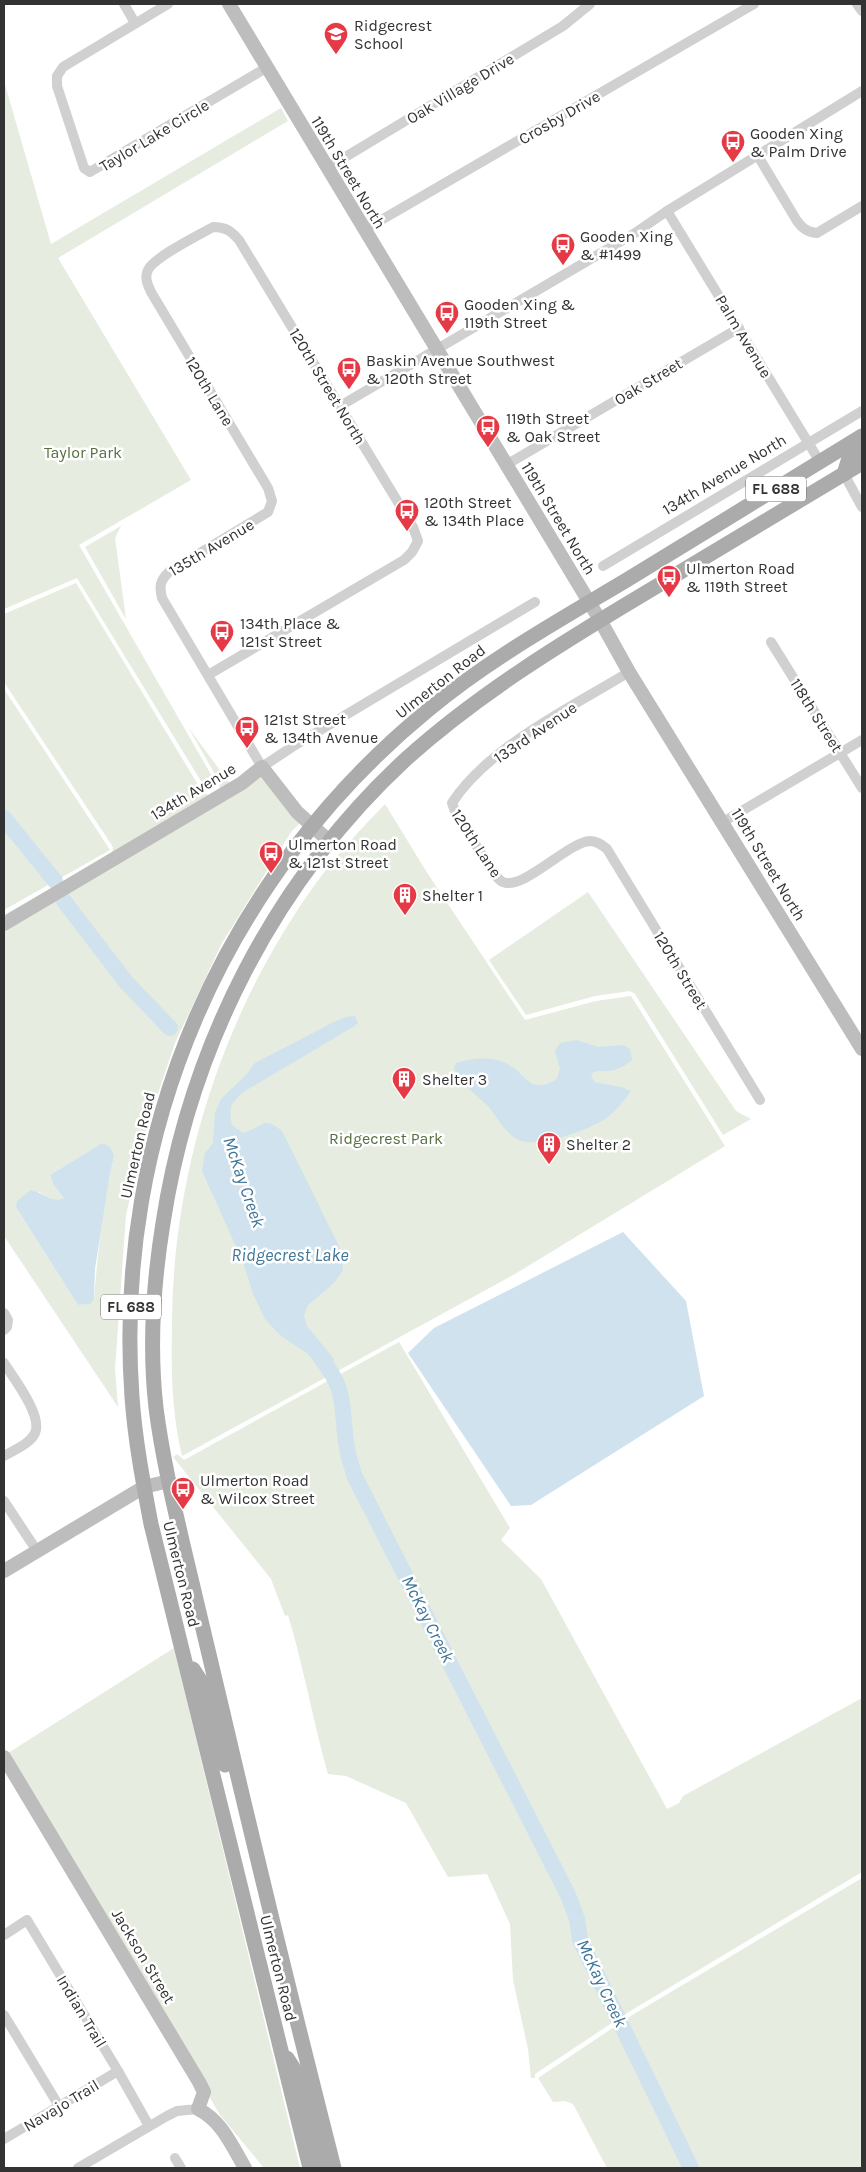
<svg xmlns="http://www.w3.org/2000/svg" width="866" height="2172" font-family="Karla,sans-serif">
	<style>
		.green { fill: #e6ecdf; fill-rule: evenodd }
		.water { fill: #cfe2ee }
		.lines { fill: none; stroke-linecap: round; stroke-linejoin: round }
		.river { stroke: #cfe2ee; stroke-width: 16 }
		.street { stroke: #d0d0d0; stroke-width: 10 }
		.secondary { stroke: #bdbdbd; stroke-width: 14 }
		.primary { stroke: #ababab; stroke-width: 15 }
		.labels { text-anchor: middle; stroke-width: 5; stroke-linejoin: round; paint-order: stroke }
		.shield { fill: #fff; stroke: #707070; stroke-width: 1 }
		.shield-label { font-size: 15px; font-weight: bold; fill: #333 }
		.poi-label { font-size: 16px; fill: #333; stroke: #fff; text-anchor: start }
		.street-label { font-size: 16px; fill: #333; stroke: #fff }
		.park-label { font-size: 16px; fill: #56703f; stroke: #fff }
		.water-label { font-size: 18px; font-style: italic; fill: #3f7597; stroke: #fff }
	</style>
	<rect width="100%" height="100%" fill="#fff"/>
	<!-- green -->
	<g class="green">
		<polygon points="4,81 51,244 281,108 288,121 58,258 191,480 79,545 217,785 207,791 77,578 4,609"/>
		<polygon points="121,526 115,538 126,619 85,547"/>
		<polygon points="76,583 203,793 209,795 219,789 220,783 188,727 230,784 4,917 4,915 112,853 113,847 4,682 4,614"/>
		<polygon points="4,689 110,850 4,910"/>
		<path d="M262,775l39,47 -10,10 -69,111 -47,100 -28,83 -21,89 -11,154 3,38 -114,-171v-304zM102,1143l12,13c-11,47 -16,95 -20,143l-6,5 -10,1 -62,-98 23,-15 8,5 12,4 5,-3 -11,-14 -3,-9z"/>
		<path d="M385,804l41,67 99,149 71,-19 35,-5 94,150 -210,128 -333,182c-10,-42 -11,-85 -10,-128 0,-161 54,-324 150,-453 19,-25 41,-48 63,-71z"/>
		<polygon points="588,892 736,1111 751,1119 723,1135 635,994 630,991 595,996 526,1015 489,960"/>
		<path d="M399,1342l111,186 -9,12 40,39 126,230 12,-6 4,-7 179,-98v174l-235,141 -92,61v4h-4l-3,-29 -15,-69 -3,-56 -23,-50 -39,3 -42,-74 -60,-27 -18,-2c-15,-53 -24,-106 -40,-159l-3,1 -14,-37 -98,-122 4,-3 7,6z"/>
		<polygon points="174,1648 300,2168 264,2168 220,2115 8,1753"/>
		<polygon points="862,1878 862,2168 607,2168 573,2104 565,2101 553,2102 538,2078 629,2017"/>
	</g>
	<!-- water -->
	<g class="water">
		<path d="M355,1016l3,7 -5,4 -108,64c-14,12 -17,15 -13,34l11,8c21,-6 19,-18 39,-2l58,117 3,22 -9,13 -26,22 -4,10 3,11 27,33 -1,14 -11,-2 -14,-17 -28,-19 -15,-16 -12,-25 -10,-32 -41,-91 3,-18 8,-10 2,-30 6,-14 25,-24 9,-12 77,-40 13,-6z"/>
		<path d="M576,1040l23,7 24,-2 7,4 2,11c-12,10 -21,12 -36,11l-5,3 3,8 27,5 10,4c-8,11 -15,20 -26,28 -17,11 -70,31 -88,20 -12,-6 -21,-24 -30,-34 -13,-13 -27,-20 -33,-37l2,-5c13,-4 33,-7 47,-1 24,9 24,35 54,17l3,-10 -5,-18 5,-8z"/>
		<path d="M102,1143l8,4 4,9 -5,23 -14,90 -1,30 -4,5 -12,1 -57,-90 -5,-8 1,-6 14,-11c11,2 22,14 33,8l-11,-14 -3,-9z"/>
		<polygon points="623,1232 686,1301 704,1396 531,1505 511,1506 408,1353 434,1328"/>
	</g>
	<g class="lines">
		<!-- river -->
		<g class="river">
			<polyline points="4,818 55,881"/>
			<polyline points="64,901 126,982 170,1028"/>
			<path d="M320,1357c29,36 20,50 27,91 1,9 5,18 7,27l214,420 9,24 3,21 111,228"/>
		</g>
		<!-- street -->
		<g class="street">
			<polyline points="124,4 135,23"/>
			<polyline points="168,4 63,67 57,76 57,86 84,168 90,172 266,68"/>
			<polyline points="857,4 862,11"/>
			<path d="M758,156l39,65c5,7 10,11 20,12l45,-27"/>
			<polyline points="327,168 563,26 590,4"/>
			<polyline points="667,211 820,462"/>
			<polyline points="364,230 754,4"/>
			<polyline points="340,406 635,233 667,211 862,91"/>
			<polyline points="506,465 739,328"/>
			<polyline points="844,474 862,507"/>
			<polyline points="603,566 862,411"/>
			<polyline points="771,642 862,788"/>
			<path d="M629,672c-57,35 -141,75 -177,131l4,11 39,61c2,2 5,6 8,7 20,9 65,-40 87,-41 7,0 12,4 17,8l153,251"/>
			<path d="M208,675l196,-115 8,-8 6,-11 -5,-14 -174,-287c-8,-9 -13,-13 -26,-13 -14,8 -59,30 -65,43 -4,8 0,15 3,22l117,196 4,13 -4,11 -98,59c-10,9 -11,15 -8,27l100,169 30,-20 243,-145"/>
			<polyline points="723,822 862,740"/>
			<polyline points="4,1313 8,1320 7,1327 4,1330"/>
			<path d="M4,1363c9,14 39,53 31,70 -5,11 -21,17 -31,23"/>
			<polyline points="4,1501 37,1551"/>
			<polyline points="4,1935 27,1920 118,2071 149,2126"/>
			<polyline points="4,2015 59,2106"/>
			<polyline points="4,2139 118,2071"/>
			<polyline points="175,2158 181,2168"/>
			<polyline points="78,2168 167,2116 177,2111 198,2109"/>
		</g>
		<!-- secondary -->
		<g class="secondary">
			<polyline points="229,4 600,620 629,672 862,1049"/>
			<polyline points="4,924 242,783 262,767 297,812 329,841"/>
			<polyline points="4,1571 144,1487 169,1481"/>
			<path d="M4,1757l195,325 5,10 -6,17c24,12 34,37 47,59"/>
		</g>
		<!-- primary -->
		<g class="primary">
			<polyline points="844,474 849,458 862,448"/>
			<polyline points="193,1669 204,1686 225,1765"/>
			<polyline points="287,2058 301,2080 322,2168"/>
			<path d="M310,2168l-159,-644c-8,-42 -16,-84 -19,-127 -19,-264 91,-519 296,-687 60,-50 130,-89 197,-129 79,-48 158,-97 237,-145"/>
			<path d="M334,2168c-39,-153 -76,-305 -112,-459 -13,-53 -25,-107 -38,-160 -11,-47 -22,-94 -28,-141 -7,-62 -3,-123 7,-185 27,-176 111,-342 243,-464 71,-64 154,-115 236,-164 73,-44 147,-88 220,-132"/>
		</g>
	</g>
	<!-- icons -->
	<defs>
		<symbol id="school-pin" viewBox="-11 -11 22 30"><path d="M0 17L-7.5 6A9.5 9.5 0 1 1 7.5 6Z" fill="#e63946" stroke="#fff"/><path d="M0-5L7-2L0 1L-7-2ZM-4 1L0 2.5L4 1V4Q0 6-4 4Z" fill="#fff"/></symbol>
		<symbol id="bus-pin" viewBox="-11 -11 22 30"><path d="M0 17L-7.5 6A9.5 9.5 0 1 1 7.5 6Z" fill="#e63946" stroke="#fff"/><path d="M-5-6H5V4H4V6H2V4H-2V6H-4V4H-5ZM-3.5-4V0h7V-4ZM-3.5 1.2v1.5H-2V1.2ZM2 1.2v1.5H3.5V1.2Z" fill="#fff"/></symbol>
		<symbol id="building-pin" viewBox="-11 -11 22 30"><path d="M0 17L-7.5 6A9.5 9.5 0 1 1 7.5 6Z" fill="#e63946" stroke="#fff"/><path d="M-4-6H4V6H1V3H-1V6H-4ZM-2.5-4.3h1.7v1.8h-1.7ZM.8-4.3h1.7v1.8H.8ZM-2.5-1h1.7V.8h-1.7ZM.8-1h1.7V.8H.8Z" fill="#fff"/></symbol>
	</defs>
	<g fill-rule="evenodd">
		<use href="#school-pin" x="322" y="20" width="28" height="38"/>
		<use href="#bus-pin" x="719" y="128" width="28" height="38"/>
		<use href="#bus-pin" x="549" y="231" width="28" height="38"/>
		<use href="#bus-pin" x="433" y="299" width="28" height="38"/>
		<use href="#bus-pin" x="335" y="355" width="28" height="38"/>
		<use href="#bus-pin" x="474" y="413" width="28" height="38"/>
		<use href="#bus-pin" x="393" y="497" width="28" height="38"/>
		<use href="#bus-pin" x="655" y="563" width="28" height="38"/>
		<use href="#bus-pin" x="208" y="618" width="28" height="38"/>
		<use href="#bus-pin" x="233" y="714" width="28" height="38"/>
		<use href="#bus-pin" x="257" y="839" width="28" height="38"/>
		<use href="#building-pin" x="391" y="881" width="28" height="38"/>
		<use href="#building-pin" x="390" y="1065" width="28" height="38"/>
		<use href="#building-pin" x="535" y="1130" width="28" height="38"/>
		<use href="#bus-pin" x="169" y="1475" width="28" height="38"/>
	</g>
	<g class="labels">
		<!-- shield labels -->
		<g class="shield">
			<rect x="746" y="476.5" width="60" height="25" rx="4"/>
			<rect x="101" y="1294.5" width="60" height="25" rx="4"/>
		</g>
		<g class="shield-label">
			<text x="776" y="494">FL 688</text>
			<text x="131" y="1312">FL 688</text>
		</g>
		<!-- poi labels -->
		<g class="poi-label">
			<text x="354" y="31">Ridgecrest<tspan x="354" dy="18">School</tspan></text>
			<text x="750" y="139">Gooden Xing<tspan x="750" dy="18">&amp; Palm Drive</tspan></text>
			<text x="580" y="242">Gooden Xing<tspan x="580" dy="18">&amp; #1499</tspan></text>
			<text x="464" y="310">Gooden Xing &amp;<tspan x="464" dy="18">119th Street</tspan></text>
			<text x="366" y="366">Baskin Avenue Southwest<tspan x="366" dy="18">&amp; 120th Street</tspan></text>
			<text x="506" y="424">119th Street<tspan x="506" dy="18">&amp; Oak Street</tspan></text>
			<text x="424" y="508">120th Street<tspan x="424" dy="18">&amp; 134th Place</tspan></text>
			<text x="686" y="574">Ulmerton Road<tspan x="686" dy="18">&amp; 119th Street</tspan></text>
			<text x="240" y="629">134th Place &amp;<tspan x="240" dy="18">121st Street</tspan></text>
			<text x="264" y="725">121st Street<tspan x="264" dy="18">&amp; 134th Avenue</tspan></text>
			<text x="288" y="850">Ulmerton Road<tspan x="288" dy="18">&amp; 121st Street</tspan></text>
			<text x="422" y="901">Shelter 1</text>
			<text x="422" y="1085">Shelter 3</text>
			<text x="566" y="1150">Shelter 2</text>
			<text x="200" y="1486">Ulmerton Road<tspan x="200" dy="18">&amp; Wilcox Street</tspan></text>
		</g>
		<!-- street labels -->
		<g class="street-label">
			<text transform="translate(460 88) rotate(-31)" y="6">Oak Village Drive</text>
			<text transform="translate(559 117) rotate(-30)" y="6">Crosby Drive</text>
			<text transform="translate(154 135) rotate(-31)" y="6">Taylor Lake Circle</text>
			<text transform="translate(349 172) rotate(59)" y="6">119th Street North</text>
			<text transform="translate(744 336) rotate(59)" y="6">Palm Avenue</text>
			<text transform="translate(648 381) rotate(-31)" y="6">Oak Street</text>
			<text transform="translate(328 386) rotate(59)" y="6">120th Street North</text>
			<text transform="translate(210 391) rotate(59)" y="6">120th Lane</text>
			<text transform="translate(724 474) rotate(-31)" y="6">134th Avenue North</text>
			<text transform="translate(559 518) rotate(59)" y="6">119th Street North</text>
			<text transform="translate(211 547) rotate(-31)" y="6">135th Avenue</text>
			<text transform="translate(440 681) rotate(-38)" y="6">Ulmerton Road</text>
			<text transform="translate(817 715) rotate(58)" y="6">118th Street</text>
			<text transform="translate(535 732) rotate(-34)" y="6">133rd Avenue</text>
			<text transform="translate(193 791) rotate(-31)" y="6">134th Avenue</text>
			<text transform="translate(477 843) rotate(57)" y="6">120th Lane</text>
			<text transform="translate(769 864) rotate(59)" y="6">119th Street North</text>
			<text transform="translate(681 970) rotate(59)" y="6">120th Street</text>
			<text transform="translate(137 1145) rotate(-77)" y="6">Ulmerton Road</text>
			<text transform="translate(182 1574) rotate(76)" y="6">Ulmerton Road</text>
			<text transform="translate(144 1956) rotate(59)" y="6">Jackson Street</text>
			<text transform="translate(279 1968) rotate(76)" y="6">Ulmerton Road</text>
			<text transform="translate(82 2011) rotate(59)" y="6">Indian Trail</text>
			<text transform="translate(61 2105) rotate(-31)" y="6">Navajo Trail</text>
		</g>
		<!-- park labels -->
		<g class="park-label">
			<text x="83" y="458">Taylor Park</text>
			<text x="386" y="1144">Ridgecrest Park</text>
		</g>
		<!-- water labels -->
		<g class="water-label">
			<text transform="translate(244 1182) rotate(71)" y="6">McKay Creek</text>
			<text x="290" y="1261">Ridgecrest Lake</text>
			<text transform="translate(428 1619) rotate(63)" y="6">McKay Creek</text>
			<text transform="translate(602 1983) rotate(65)" y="6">McKay Creek</text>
		</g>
	</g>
	<!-- border -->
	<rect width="866" height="2172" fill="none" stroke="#333333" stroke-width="10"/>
</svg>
